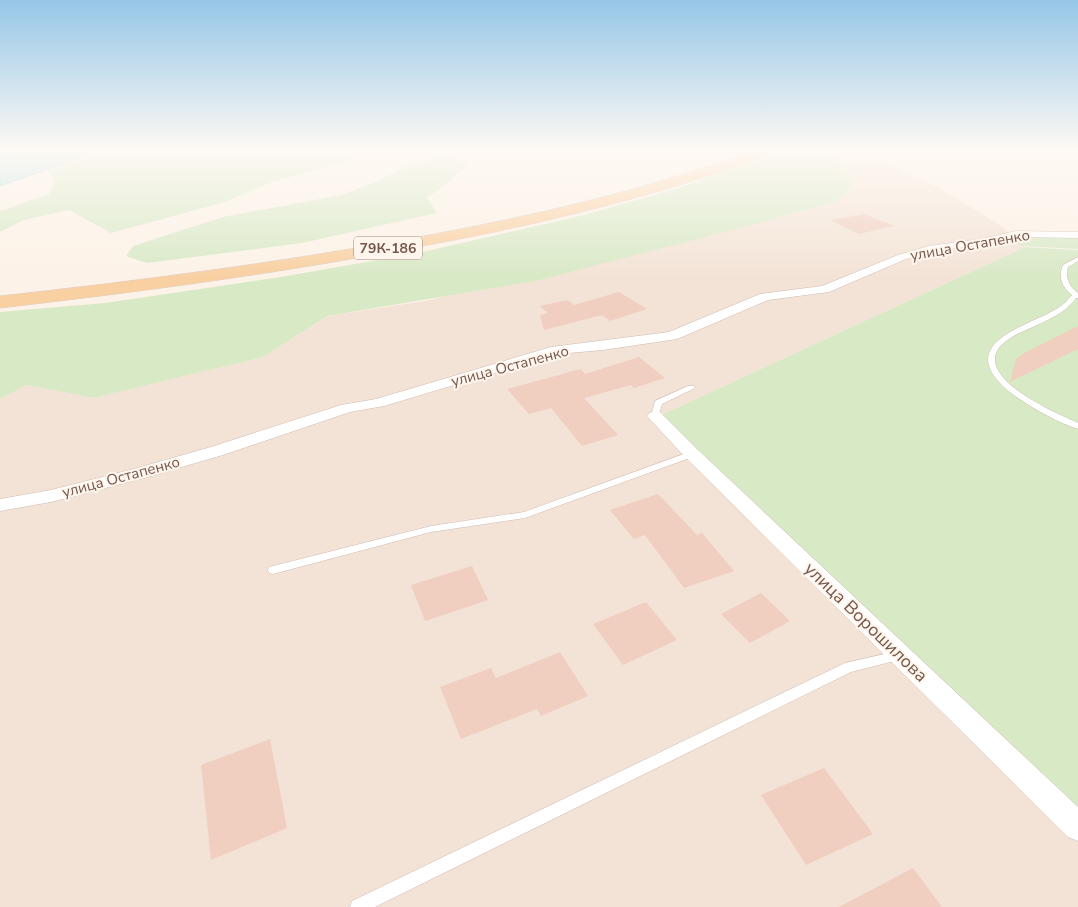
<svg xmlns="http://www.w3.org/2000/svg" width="1078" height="907" font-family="'Nunito Sans',sans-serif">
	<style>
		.residential { fill: #f3e3d6 }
		.green { fill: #d8e9c6 }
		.water { fill: #bce3e5; stroke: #a2d4d7 }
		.building { fill: #f0cec0 }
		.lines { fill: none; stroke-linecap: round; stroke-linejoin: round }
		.service-casing { stroke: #cfbbb0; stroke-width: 1 }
		.minor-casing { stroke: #cfbbb0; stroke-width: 1 }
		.primary-casing { stroke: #d8d0cd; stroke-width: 1 }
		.service { fill: #fff; fill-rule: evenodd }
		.minor { fill: #fff; fill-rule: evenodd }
		.primary { fill: #f8d0a2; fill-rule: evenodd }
		.labels { text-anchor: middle; stroke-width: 4; stroke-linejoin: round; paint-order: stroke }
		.shield { fill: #fef6ed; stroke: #9e877c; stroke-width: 1 }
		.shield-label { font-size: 14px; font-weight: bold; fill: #75574c }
		.street-label { font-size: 15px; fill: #75574c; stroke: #fef6ed }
		.near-street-label { font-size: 18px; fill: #75574c; stroke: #fef6ed }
	</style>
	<rect width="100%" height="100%" fill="#fcf2e7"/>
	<!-- residential -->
	<polygon class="residential" points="879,161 939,188 1000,225 1025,247 670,411 656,415 1078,827 1078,907 0,907 0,399 27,385 94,398 263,357 327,316 425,301 752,225 835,202 847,192 857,180 839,162"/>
	<!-- green -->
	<g class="green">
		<polygon points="105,151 335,151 353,160 272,182 225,202 111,233 69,210 24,220 0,232 0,211 49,194 55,181 48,171"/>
		<polygon points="786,151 832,151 830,153 856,180 847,192 835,202 752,225 535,281 327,316 263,357 94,398 27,385 0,399 0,312 105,303 275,278 418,253 584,215 672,190"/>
		<polygon points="444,157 469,162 450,181 427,198 437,213 302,243 147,263 126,256 133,246 223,217 341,195 380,180 411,164"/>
		<polygon points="1039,236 1078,238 1078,249 1022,246 1009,241"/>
		<polygon points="1025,247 1078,250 1078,810 656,416 670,411"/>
	</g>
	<!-- water -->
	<polygon class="water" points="0,151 99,151 0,186"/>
	<!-- building -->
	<g class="building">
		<polygon points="865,214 894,226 859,234 830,220"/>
		<polygon points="619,292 647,309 610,321 602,315 544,330 540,315 548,313 540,306 567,300 574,305"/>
		<polygon points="1078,326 1078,349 1010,382 1016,359 1026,352"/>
		<polygon points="639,357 665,378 634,388 631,385 584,398 618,435 582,446 551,408 529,414 507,389 581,369 585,374"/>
		<polygon points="658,494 697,535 702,533 734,571 684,588 645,535 634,539 610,510"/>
		<polygon points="472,566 488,600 425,621 411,585"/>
		<polygon points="761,593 790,621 750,643 721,614"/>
		<polygon points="646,602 677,640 623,665 593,624"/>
		<polygon points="560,652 588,696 541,716 537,709 461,739 440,687 491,668 496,678"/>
		<polygon points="270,739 287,828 211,860 201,765"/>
		<polygon points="824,768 873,834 806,865 761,795"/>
		<polygon points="913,868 942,907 839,907"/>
	</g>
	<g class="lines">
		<defs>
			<g id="service">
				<path d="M1078,257v4l-10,6c-3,11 1,19 10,26v5h-2c-14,20 -43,27 -64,39 -56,33 41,75 66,86v6c-23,-7 -62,-29 -78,-46 -40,-43 32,-58 58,-75 6,-4 10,-8 14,-13 -10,-8 -14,-18 -9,-30z"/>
				<polygon points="688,386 694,386 695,388 662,404 658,418 652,418 651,416 655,401"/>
				<polygon points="692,451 695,452 696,454 695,456 525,518 431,532 273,574 269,573 268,570 269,567 273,566 431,526 524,512"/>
				<polygon points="898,651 902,653 904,656 902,659 851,672 375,907 350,907 352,901 845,663"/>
			</g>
			<g id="minor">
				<polygon points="1016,231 1078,232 1078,238 1016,237 982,245 934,251 906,259 829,292 768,300 677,339 603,350 557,354 384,406 350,412 223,455 144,478 51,502 0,511 0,499 51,490 134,469 211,447 341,405 376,399 551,347 669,332 760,294 822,286 898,255 929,246 982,239"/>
				<polygon points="655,411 661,413 698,450 1078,807 1078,841 1068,837 686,458 647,416 649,413"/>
			</g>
			<path id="primary" d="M753,151h20l-1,3c-117,43 -238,72 -360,94 -137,26 -274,44 -412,60v-12c138,-15 276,-33 413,-58 115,-21 230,-47 340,-87z"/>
		</defs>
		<!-- service casing -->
		<use href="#service" class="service-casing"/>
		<!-- minor casing -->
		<use href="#minor" class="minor-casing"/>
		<!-- primary casing -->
		<use href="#primary" class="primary-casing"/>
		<!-- service -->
		<use href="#service" class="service"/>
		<!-- minor -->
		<use href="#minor" class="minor"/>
		<!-- primary -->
		<use href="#primary" class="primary"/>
	</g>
	<!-- sky -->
	<linearGradient id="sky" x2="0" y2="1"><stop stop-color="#96c7e7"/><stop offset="0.54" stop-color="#fef9f4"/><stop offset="1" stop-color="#fef9f4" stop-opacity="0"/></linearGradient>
	<rect width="1078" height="278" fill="url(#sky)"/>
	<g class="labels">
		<!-- shield labels -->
		<rect class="shield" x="354" y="236.5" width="68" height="23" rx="4"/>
		<g class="shield-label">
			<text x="388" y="253">79К-186</text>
		</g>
		<!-- street labels -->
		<g class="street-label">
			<text transform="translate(970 245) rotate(-10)" y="5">улица Остапенко</text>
			<text transform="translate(510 366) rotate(-15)" y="5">улица Остапенко</text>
			<text transform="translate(121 477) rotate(-15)" y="5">улица Остапенко</text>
		</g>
		<!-- near-street labels -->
		<g class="near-street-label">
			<text transform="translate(866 622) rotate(44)" y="6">улица Ворошилова</text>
		</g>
	</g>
</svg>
